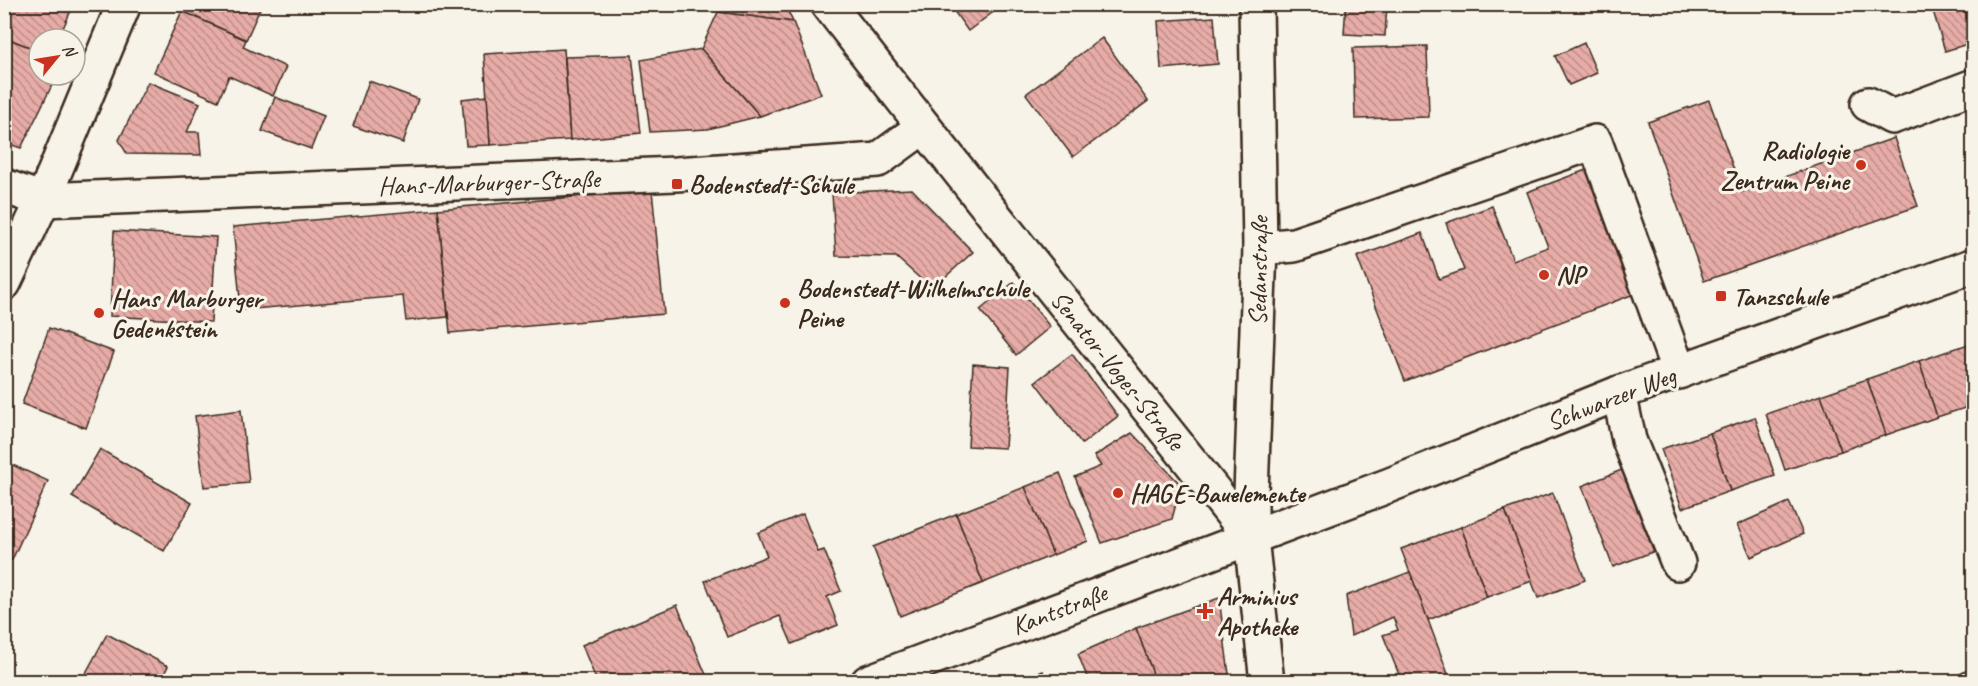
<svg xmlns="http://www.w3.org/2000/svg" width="1978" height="686" font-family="Caveat,sans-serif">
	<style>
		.building { fill: url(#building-back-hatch); stroke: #3b2a1e; stroke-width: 1.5 }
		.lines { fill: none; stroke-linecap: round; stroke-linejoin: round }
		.minor-casing { stroke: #3b2a1e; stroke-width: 38 }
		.minor { stroke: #f7f3e8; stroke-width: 33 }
		.poi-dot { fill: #c8321e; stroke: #f7f3e8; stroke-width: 2 }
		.labels { text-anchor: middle; stroke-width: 6; stroke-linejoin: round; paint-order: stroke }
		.poi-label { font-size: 26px; font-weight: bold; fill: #3b2a1e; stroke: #f7f3e8; text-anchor: start }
		.street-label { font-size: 26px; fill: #3b2a1e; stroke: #f7f3e8 }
	</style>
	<defs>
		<pattern id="building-back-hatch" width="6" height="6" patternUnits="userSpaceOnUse" patternTransform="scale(1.5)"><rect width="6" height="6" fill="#e7aca8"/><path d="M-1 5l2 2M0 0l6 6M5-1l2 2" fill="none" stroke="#bc8c88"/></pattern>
	</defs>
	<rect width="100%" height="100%" fill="#f7f3e8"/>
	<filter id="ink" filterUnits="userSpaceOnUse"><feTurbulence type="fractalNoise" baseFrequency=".0167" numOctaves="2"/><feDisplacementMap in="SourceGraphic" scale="12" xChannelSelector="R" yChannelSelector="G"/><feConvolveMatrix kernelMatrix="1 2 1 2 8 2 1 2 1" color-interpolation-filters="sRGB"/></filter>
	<g filter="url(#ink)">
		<!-- building -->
		<g class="building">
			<polygon points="14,4 74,4 58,39 39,39 39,51 4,37 4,27"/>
			<polygon points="185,4 262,4 246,40 182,11"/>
			<polygon points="714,4 785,4 793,22 718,12"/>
			<polygon points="949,4 1004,4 968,31"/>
			<polygon points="1346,4 1387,4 1385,36 1344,34"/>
			<polygon points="1931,4 1974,4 1974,42 1945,51"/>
			<polygon points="182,11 246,40 243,47 286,67 273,96 229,76 218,101 154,72"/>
			<polygon points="718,12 793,22 821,94 760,116 701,49"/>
			<polygon points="1214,17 1218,64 1161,69 1158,21"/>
			<polygon points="4,37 39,51 39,75 57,75 21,148 4,142"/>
			<polygon points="1102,38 1148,101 1073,157 1026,94"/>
			<polygon points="1584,43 1597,73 1569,85 1555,56"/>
			<polygon points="1427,46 1429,117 1355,119 1353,48"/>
			<polygon points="564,49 570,140 490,145 484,54"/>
			<polygon points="701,49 760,116 708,129 650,132 641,60"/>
			<polygon points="632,55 641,133 570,140 565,57"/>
			<polygon points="369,81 418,99 403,143 353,126"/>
			<polygon points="148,82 200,103 187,132 199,132 201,155 127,154 119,140"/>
			<polygon points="487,96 490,145 466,146 462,99"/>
			<polygon points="275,97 324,116 311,149 262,131"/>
			<polygon points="1709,100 1742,192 1894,138 1918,206 1704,281 1648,122"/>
			<polygon points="1594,167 1642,291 1405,381 1357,257 1422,233 1439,279 1464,270 1446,223 1492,206 1513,260 1548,247 1527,192"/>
			<polygon points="912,189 973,252 932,289 896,257 836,256 832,193"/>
			<polygon points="652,190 664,314 450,333 438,209"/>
			<polygon points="438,209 448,317 406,321 403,296 241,310 233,227"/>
			<polygon points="114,231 216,237 211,322 110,316"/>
			<polygon points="1014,282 1050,327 1016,355 980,310"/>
			<polygon points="49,328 114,352 86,428 22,404"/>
			<polygon points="1974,342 1974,405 1937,417 1919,361"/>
			<polygon points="1072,354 1118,416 1082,444 1035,382"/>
			<polygon points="1919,361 1937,417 1886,435 1867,379"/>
			<polygon points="973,364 1010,367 1005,448 968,446"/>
			<polygon points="1867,379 1886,435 1841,451 1821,395"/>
			<polygon points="1821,395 1841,451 1785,470 1766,414"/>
			<polygon points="241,410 249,483 204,487 195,416"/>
			<polygon points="1755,417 1775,476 1730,491 1710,433"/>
			<polygon points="1132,433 1181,485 1172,519 1102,543 1075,477 1101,466 1094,456"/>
			<polygon points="1710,433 1730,491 1682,508 1661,449"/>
			<polygon points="100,449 192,503 164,551 72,497"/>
			<polygon points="4,461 48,481 12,560 4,556"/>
			<polygon points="1629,467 1660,549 1613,567 1582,486"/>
			<polygon points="1060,473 1088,541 1053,555 1025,487"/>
			<polygon points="1025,487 1053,555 983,583 956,514"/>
			<polygon points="1553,493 1585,580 1538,598 1505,510"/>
			<polygon points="1789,502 1803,534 1751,557 1737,525"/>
			<polygon points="1505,510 1532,581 1487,597 1461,527"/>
			<polygon points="803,514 818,552 824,550 841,591 827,597 838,625 792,644 780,616 727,637 705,581 767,556 758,533"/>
			<polygon points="956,514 983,583 900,616 873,547"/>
			<polygon points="1461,527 1487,597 1428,620 1401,549"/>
			<polygon points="1410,572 1428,620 1451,682 1402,682 1383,635 1398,630 1393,617 1351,636 1346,596"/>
			<polygon points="1219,598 1230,682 1156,682 1136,628"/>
			<polygon points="677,605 709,682 597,682 582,645"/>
			<polygon points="1136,628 1156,682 1089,682 1078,654"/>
			<polygon points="107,634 168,666 160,682 81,682"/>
			<polygon points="1974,666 1974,682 1946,682"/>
			<polygon points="1043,671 1047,682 1016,682"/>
		</g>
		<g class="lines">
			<defs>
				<g id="minor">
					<path d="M828,4c139,180 283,356 423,534"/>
					<polyline points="1256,4 1260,248 1251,493 1251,538 1267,682"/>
					<polyline points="1868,104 1892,117 1974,86"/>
					<polyline points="4,186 43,200 676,174 878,160 923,127"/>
					<polyline points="1260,248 1294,245 1595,142 1679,372"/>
					<polyline points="4,283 43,200 124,4"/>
					<polyline points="1619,393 1629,440 1678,563"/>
					<polyline points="868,682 1390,485 1619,393 1974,265"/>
				</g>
			</defs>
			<!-- minor casing -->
			<use href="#minor" class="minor-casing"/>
			<!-- minor -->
			<use href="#minor" class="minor"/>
		</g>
	</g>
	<!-- markers -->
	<g class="poi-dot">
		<circle cx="1861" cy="165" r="6"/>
		<rect x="671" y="178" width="12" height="12" rx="3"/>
		<circle cx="1544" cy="275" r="6"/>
		<rect x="1715" y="290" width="12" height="12" rx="3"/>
		<circle cx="785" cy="303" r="6"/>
		<circle cx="99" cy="313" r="6"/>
		<circle cx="1118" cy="493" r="6"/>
		<path d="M1202 602h6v6h6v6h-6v6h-6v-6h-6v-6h6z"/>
	</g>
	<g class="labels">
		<!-- poi labels -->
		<g class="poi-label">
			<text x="1849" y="159" text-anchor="end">Radiologie<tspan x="1849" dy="30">Zentrum Peine</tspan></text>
			<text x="689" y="193">Bodenstedt-Schule</text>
			<text x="1556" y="284">NP</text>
			<text x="797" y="297">Bodenstedt-Wilhelmschule<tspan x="797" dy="30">Peine</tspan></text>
			<text x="1733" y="305">Tanzschule</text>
			<text x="111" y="307">Hans Marburger<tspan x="111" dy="30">Gedenkstein</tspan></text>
			<text x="1130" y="502">HAGE-Bauelemente</text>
			<text x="1217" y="605">Arminius<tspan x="1217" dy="30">Apotheke</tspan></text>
		</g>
		<!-- street labels -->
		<g class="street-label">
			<text transform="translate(489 182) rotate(-2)" y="9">Hans-Marburger-Straße</text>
			<text transform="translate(1258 271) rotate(-89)" y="9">Sedanstraße</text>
			<text transform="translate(1118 370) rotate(51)" y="9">Senator-Voges-Straße</text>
			<text transform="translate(1611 398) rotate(-21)" y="9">Schwarzer Weg</text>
			<text transform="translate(1059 609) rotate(-21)" y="9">Kantstraße</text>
		</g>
	</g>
	<!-- margin -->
	<rect width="1978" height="686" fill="none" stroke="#f7f3e8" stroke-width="24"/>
	<rect x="12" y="12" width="1954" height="662" fill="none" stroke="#3b2a1e" stroke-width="2" filter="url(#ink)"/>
	<!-- north arrow -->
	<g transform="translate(57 57) rotate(60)"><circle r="28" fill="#f7f3e8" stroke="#aca397" stroke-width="1.5"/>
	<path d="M0-4.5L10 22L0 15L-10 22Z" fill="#c8321e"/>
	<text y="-9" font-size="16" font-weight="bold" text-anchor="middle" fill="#3b2a1e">N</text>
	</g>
</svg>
